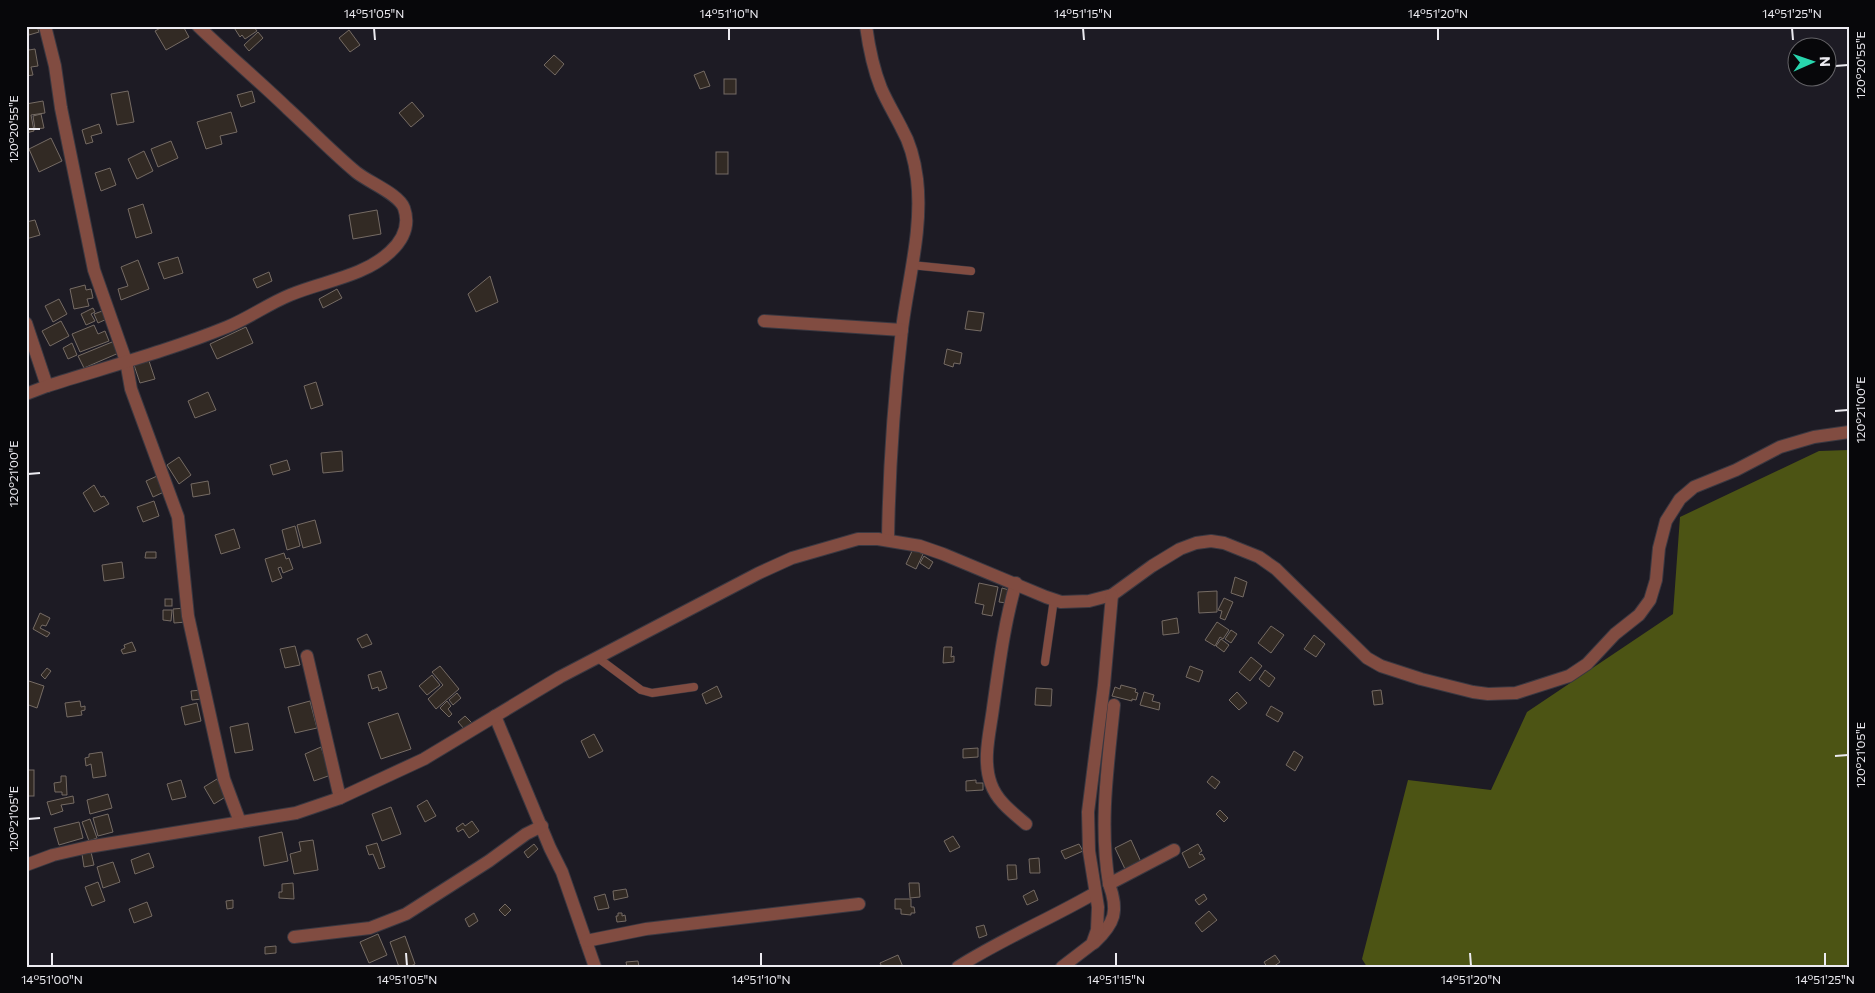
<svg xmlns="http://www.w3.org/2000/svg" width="1875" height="993" font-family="Commissioner,sans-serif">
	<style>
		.forest { fill: #4c5414 }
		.building { fill: #322a24; stroke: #756b64 }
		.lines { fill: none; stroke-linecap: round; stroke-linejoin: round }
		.lane-casing { stroke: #3a3841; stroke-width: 9 }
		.street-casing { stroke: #3a3841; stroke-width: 14 }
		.lane { stroke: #814c41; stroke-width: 8 }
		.street { stroke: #814c41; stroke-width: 12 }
		.ticks { fill: none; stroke: #ecebf1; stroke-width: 2 }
		.neatline { fill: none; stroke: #ecebf1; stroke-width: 2 }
		.ticks-label { font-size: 12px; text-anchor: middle; fill: #ecebf1 }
	</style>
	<rect width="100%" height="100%" fill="#1d1b24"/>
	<!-- forest -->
	<polygon class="forest" points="1849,450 1849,967 1367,967 1362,959 1408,780 1491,790 1527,712 1673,614 1680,517 1819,451"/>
	<!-- building -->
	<g class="building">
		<polygon points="37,26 39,32 29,35 28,29"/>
		<polygon points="164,26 183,26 189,37 166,50 155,31"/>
		<polygon points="233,26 256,26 254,27 257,31 245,39 242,35 240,37"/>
		<polygon points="349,30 360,45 350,52 339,38"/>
		<polygon points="258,32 263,38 249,51 244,45"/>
		<polygon points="26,40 29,50 35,49 38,66 31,67 33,75 26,76"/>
		<polygon points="554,55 564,64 555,75 544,65"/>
		<polygon points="704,71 710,86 700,89 694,75"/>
		<rect x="724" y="79" width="12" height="15"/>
		<polygon points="128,91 134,122 117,125 111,94"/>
		<polygon points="252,91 255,102 241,107 237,95"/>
		<polygon points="43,101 45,113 31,115 34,131 26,133 26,104"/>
		<polygon points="412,102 424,116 411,127 399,113"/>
		<polygon points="231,112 237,132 220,136 222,144 206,149 197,122"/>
		<polygon points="41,114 44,128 35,129 33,116"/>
		<polygon points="99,124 102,133 91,136 93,142 86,144 82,130"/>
		<polygon points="51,138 62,161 39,172 29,149"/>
		<polygon points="171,141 178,158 158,167 151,149"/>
		<polygon points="144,151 153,171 137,179 128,159"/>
		<rect x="716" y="152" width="12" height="22"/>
		<polygon points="110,168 116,185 101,191 95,173"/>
		<polygon points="143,204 152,233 136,238 128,209"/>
		<polygon points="377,210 381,234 353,239 349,215"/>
		<polygon points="35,220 40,235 26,239 26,222"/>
		<polygon points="178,257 183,273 164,279 158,263"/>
		<polygon points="138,260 149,289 121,300 118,289 128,286 121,267"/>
		<polygon points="269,272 272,281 257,288 253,279"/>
		<polygon points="490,276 498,302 476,312 468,294"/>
		<polygon points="85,285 86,290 91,289 93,298 87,299 89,306 74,309 70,289"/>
		<polygon points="337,289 342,298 323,308 319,299"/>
		<polygon points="59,299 67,314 53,322 45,306"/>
		<polygon points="93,308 95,312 91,314 95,321 86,325 81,314"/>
		<polygon points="105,310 109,318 98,323 94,314"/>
		<polygon points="968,311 984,313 981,331 965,329"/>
		<polygon points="61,321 69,336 50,346 42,331"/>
		<polygon points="94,325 98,334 105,331 109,341 80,352 72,334"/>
		<polygon points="246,327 253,343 217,359 210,344"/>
		<polygon points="117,340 121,352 84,368 78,356"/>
		<polygon points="72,343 77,355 68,359 63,348"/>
		<polygon points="947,349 962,353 960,364 954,363 953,367 944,364"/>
		<polygon points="149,361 155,379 140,383 134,365"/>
		<polygon points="316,382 323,405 311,409 304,386"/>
		<polygon points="208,392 216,410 195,418 188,401"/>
		<polygon points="342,451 343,471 323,473 321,453"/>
		<polygon points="179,457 191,475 179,484 167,465"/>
		<polygon points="287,460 290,470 273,475 270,465"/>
		<polygon points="157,476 164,492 153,497 146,481"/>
		<polygon points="208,481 210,494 193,497 191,484"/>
		<polygon points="94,485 101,497 104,496 109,504 94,512 83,493"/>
		<polygon points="154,501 159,516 143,522 137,507"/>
		<polygon points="315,520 321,543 303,548 297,525"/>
		<polygon points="295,526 300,546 287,550 282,530"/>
		<polygon points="234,529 240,548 221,554 215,535"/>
		<polygon points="913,549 923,554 916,569 906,564"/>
		<polygon points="146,552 156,552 156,558 145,558"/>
		<polygon points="284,553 286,559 289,558 293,569 283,573 281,567 278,568 282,578 272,582 265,559"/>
		<polygon points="924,556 933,562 929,569 920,563"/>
		<polygon points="122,562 124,578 104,581 102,565"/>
		<polygon points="1235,577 1247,582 1243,597 1231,593"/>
		<polygon points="979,583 998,587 992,616 982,614 984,605 975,603"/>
		<polygon points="1002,588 1009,590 1007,603 999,602"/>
		<polygon points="1217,591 1217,612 1199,613 1198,592"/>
		<polygon points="1224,598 1233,602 1225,620 1220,618 1222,611 1218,610"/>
		<rect x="165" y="599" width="7" height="7"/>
		<polygon points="185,608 186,622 174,623 173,609"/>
		<polygon points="163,610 172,610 171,621 163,620"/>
		<polygon points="40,613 50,618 46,626 42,625 40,628 50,633 47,637 33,629"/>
		<polygon points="1177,618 1179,633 1163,635 1162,621"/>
		<polygon points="1217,622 1229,630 1223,639 1220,637 1215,646 1205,640"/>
		<polygon points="1271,626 1284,635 1271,653 1258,643"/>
		<polygon points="1231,630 1237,634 1231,643 1225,639"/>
		<polygon points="367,634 372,644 362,648 357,639"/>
		<polygon points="1314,635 1325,644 1316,657 1304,649"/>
		<polygon points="1221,639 1229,645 1224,652 1216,646"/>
		<polygon points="132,642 136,651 123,654 121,650 125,648 124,645"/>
		<polygon points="295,646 300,665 285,668 280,649"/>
		<polygon points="944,647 952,647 951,657 954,656 954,662 943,663"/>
		<polygon points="1251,657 1262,666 1250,681 1239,672"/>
		<polygon points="440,666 459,689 436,709 428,699 443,685 432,672"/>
		<polygon points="1190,666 1203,671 1199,682 1186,677"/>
		<polygon points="47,668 51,671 45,679 41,675"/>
		<polygon points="1265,670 1275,678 1269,687 1259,679"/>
		<polygon points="381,671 387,688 379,691 378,687 372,689 368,675"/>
		<polygon points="432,675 440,685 427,695 419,686"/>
		<polygon points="29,681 44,686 37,708 26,704 26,689"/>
		<polygon points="1121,685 1136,689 1135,692 1138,693 1136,700 1132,699 1132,701 1112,696 1115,687 1120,689"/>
		<polygon points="717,686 722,697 706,704 702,694"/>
		<polygon points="1036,688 1052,689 1051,706 1035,705"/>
		<polygon points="201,690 202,699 192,700 191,691"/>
		<polygon points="1381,690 1383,704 1374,705 1372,691"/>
		<polygon points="1144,692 1154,695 1152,701 1160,703 1159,710 1140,705"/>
		<polygon points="1237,692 1247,703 1239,710 1229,700"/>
		<polygon points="457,693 461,698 453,705 449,700"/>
		<polygon points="80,701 81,707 85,706 85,710 81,711 82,715 67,717 65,703"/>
		<polygon points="310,701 317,728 295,733 288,707"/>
		<polygon points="447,701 451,706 448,709 452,714 449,717 440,708"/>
		<polygon points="197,703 201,721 185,725 181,707"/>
		<polygon points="1271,706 1283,713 1278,722 1266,715"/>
		<polygon points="398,713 411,749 381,759 368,723"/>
		<polygon points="465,716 472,723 465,730 458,722"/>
		<polygon points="248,723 253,750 235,753 230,727"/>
		<polygon points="594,734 603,751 589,758 581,741"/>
		<polygon points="321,747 331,775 314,781 305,754"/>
		<polygon points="978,748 978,757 963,758 963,749"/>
		<polygon points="1294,751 1303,757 1295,771 1286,765"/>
		<polygon points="102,752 106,776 93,778 91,764 86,766 85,758 89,757 89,754"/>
		<rect x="26" y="770" width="8" height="26"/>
		<polygon points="61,776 66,776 67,795 62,795 62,792 55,792 54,783 61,782"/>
		<polygon points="1212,776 1220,782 1215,789 1207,782"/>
		<polygon points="217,779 227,796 214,804 204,787"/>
		<polygon points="181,780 186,797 172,800 167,784"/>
		<polygon points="976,780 976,783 983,783 983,790 966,791 966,781"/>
		<polygon points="108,794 112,808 90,814 87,800"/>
		<polygon points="73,796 74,803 61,805 63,811 51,815 47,802"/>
		<polygon points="427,800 436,816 425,822 417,806"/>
		<polygon points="391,807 401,834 382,841 372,814"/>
		<polygon points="1220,810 1228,818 1224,822 1216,814"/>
		<polygon points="108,814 113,832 98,836 93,818"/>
		<polygon points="90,819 97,838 89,841 82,822"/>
		<polygon points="472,821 479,831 469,838 463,829 458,832 456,828 463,823 465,826"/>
		<polygon points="79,822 83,838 59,845 54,828"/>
		<polygon points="282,832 288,861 264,866 259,837"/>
		<polygon points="953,836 960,847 950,852 944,841"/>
		<polygon points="313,840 318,870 294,874 290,854 301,851 299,842"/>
		<polygon points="1131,840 1141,862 1125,869 1115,848"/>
		<polygon points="377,843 385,867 379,869 373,854 369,855 366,846"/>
		<polygon points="534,844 538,849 528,858 524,852"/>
		<polygon points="1079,844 1083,851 1065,859 1061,851"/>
		<polygon points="1198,844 1202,851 1199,853 1200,855 1202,854 1205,859 1189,868 1182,853"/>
		<polygon points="91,852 94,865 84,867 82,854"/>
		<polygon points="149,853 154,867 135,874 131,860"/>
		<polygon points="1039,858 1040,873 1030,873 1029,859"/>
		<polygon points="113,862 120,882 103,888 97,867"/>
		<polygon points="1007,865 1016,865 1017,879 1008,880"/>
		<polygon points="98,882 105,901 92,906 85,887"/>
		<polygon points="293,883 294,899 279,898 279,892 282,892 282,884"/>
		<polygon points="909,883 919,883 920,897 910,898"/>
		<polygon points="626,889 628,897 614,900 613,891"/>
		<polygon points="1034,890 1038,900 1027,905 1023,896"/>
		<polygon points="605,894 609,908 598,910 594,897"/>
		<polygon points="1204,894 1207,899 1199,905 1195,900"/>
		<polygon points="895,899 911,899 911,907 914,907 915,913 911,913 911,915 901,914 901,909 895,909"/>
		<polygon points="233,900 233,908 227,909 226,901"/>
		<polygon points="147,902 152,916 134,923 129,909"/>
		<polygon points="505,904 511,910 505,916 499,910"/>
		<polygon points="1209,911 1217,920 1202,932 1195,923"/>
		<polygon points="474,913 478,921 469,927 465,919"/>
		<polygon points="618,913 622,913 622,916 625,915 626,921 617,922 616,916 618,916"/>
		<polygon points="984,925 987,935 979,938 976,927"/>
		<polygon points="378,934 387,955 369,963 360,942"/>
		<polygon points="405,936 415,964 409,967 399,967 390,942"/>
		<polygon points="276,946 276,953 265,954 265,947"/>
		<polygon points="898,955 903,967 882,967 880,963"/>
		<polygon points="1275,955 1280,962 1273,967 1267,967 1264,962"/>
		<polygon points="638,961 639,967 627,967 626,962"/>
	</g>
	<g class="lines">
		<defs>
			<g id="lane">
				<polyline points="911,265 971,271"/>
				<polyline points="598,658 641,690 652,693 694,687"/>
				<polyline points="1045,662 1054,599"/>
			</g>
			<g id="street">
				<polyline points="45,26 55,66 61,108 94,270 126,361 131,389 178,517 188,616 224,779 240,822"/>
				<path d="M866,26c3,22 7,42 15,62 6,14 14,27 21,41 8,14 13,34 15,50 6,50 -9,101 -15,150 -8,70 -13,141 -14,211"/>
				<polyline points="764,321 902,330"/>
				<polyline points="26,323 47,386"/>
				<path d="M26,394l21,-8c60,-19 121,-35 180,-59 22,-9 41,-23 63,-32 33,-14 73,-18 100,-43 13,-12 20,-27 14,-44 -5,-14 -36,-26 -48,-36 -24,-20 -46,-43 -69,-64 -29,-28 -60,-54 -89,-82"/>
				<path d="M1016,583c-12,41 -17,83 -23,125 -3,24 -11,52 -2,76 6,17 21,28 35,40"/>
				<polyline points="307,656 340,798"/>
				<polyline points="495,716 550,848 562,872 595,967"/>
				<polyline points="26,865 53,855 88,847 296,813 340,798 424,759 560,677 759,573 792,558 858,539 878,539 920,546 943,554 1046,597 1061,602 1089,601 1112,595 1152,566 1180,549 1196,543 1211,541 1224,543 1259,557 1276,569 1367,658 1381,666 1421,679 1473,692 1488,694 1516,693 1569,676 1587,664 1615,634 1639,615 1650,600 1656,580 1659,548 1666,521 1680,499 1694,487 1736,470 1780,447 1814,437 1849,432"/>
				<path d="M1109,884c-10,-61 -1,-119 5,-179"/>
				<polyline points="294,937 370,928 406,914 489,861 526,834 542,826"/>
				<polyline points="586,941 646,929 859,904"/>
				<path d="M1094,943c21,-20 25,-32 15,-59l65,-34"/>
				<path d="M958,967c44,-28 92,-48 137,-74"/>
				<polyline points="1062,967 1092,944 1097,930 1098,907 1089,851 1088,812 1104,685 1112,595"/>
			</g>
		</defs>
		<!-- lane casing -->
		<use href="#lane" class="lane-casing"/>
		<!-- street casing -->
		<use href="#street" class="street-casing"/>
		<!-- lane -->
		<use href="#lane" class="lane"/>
		<!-- street -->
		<use href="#street" class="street"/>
	</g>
	<!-- ticks -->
	<path class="ticks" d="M374,28l1,12M729,28v12M1083,28l1,12M1438,28v12M1792,28l1,12M1835,66l13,-1M28,129h12M1835,411l13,-1M28,474l12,-1M1835,756l13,-1M28,819l12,-1M52,953v13M406,953l1,13M761,953v13M1116,953v13M1470,953l1,13M1825,953v13"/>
	<!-- border -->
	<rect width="1875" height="993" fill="none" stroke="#07070a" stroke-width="55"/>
	<!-- north arrow -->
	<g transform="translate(1812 62) rotate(88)"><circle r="24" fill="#07070a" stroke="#636266"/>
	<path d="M0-4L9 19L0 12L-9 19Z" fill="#28d5ad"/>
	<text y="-8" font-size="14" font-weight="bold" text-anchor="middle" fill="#ecebf1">N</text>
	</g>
	<rect x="28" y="28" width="1820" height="938" class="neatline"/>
	<g class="ticks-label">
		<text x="374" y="18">14°51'05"N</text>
		<text x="729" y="18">14°51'10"N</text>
		<text x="1083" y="18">14°51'15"N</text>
		<text x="1438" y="18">14°51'20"N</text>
		<text x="1792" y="18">14°51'25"N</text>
		<text transform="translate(1861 65) rotate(-90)" y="4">120°20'55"E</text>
		<text transform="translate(14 129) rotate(-90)" y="4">120°20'55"E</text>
		<text transform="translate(1861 410) rotate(-90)" y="4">120°21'00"E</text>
		<text transform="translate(14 474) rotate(-90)" y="4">120°21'00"E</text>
		<text transform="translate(1861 755) rotate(-90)" y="4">120°21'05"E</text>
		<text transform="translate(14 819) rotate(-90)" y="4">120°21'05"E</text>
		<text x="52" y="984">14°51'00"N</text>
		<text x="407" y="984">14°51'05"N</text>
		<text x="761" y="984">14°51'10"N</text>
		<text x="1116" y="984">14°51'15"N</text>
		<text x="1471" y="984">14°51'20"N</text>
		<text x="1825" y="984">14°51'25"N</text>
	</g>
</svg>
